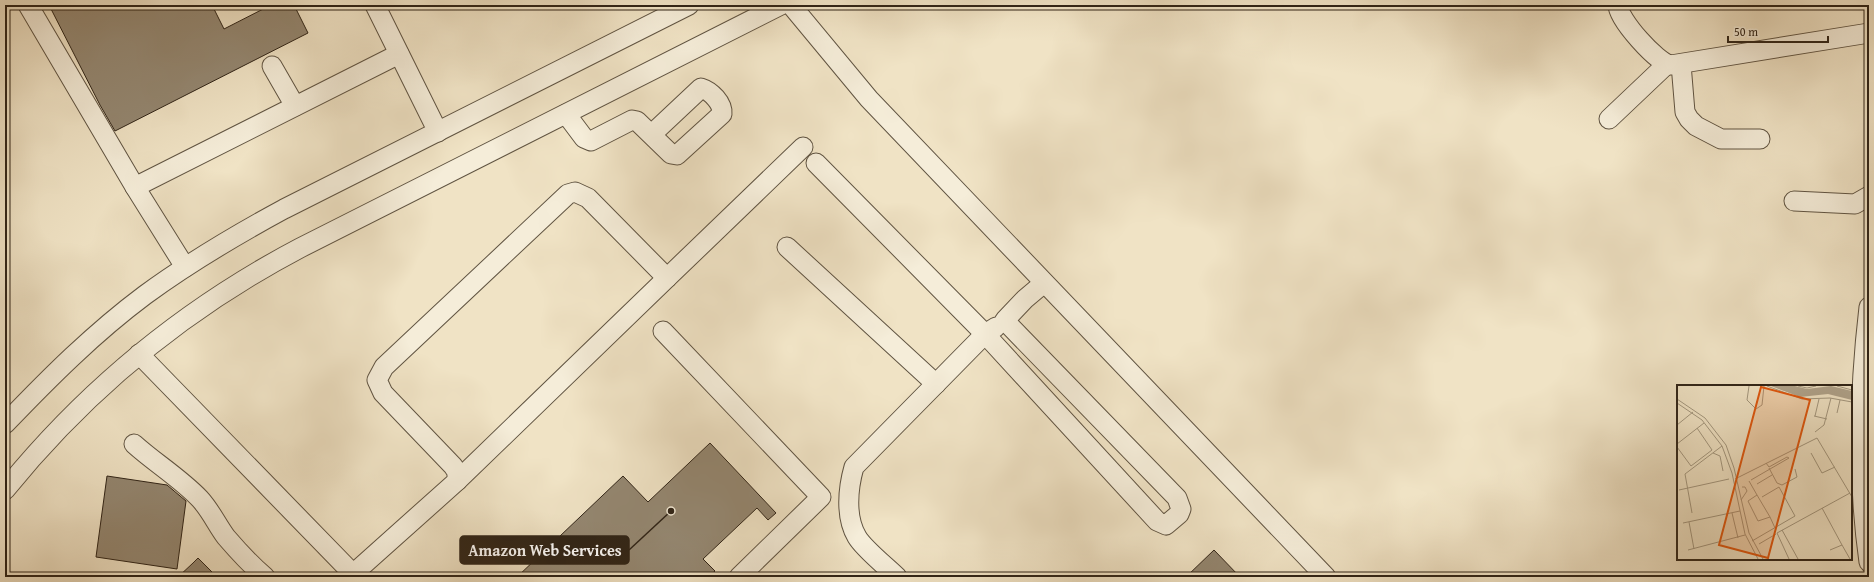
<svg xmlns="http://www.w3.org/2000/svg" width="1874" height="582" font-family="'Gentium Book Plus',serif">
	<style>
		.building { fill: #948771; stroke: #302417 }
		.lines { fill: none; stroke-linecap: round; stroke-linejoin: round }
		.minor-casing { stroke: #605442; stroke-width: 21 }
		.minor { stroke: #f5edd9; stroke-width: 19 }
		.inset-road { fill: none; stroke: #a3977f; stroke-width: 1 }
		.view { fill: #df560d; fill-opacity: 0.15; stroke: #df560d; stroke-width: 2 }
		.inset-edge { fill: none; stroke: #302417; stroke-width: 2 }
		.leader { fill: none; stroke: #302417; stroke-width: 1.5 }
		.callout-dot { fill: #302417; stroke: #f5edd9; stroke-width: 1.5 }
		.callout { fill: #302417; stroke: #302417; stroke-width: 1.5 }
		.callout-label { font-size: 16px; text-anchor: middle; font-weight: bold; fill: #fff }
	</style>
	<rect width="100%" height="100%" fill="#f0e3c5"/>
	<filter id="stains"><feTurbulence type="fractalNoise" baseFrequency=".005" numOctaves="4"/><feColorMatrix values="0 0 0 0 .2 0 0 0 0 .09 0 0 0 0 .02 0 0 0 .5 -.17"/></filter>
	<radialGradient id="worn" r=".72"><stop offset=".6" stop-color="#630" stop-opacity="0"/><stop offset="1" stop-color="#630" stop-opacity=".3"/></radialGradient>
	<!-- building -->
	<g class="building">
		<polygon points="49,5 212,5 224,29 271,5 294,5 308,33 115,131 100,105"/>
		<polygon points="710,443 776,513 768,520 757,508 703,559 715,571 708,577 517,577 623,476 648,502"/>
		<polygon points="107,476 167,485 186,501 177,569 96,557"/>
		<polygon points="1214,550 1240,577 1186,577"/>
		<polygon points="198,558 217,577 178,577 193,563"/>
	</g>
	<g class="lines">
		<defs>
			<g id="minor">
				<polyline points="28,5 135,187 185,267"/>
				<polyline points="375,5 438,132"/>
				<polyline points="791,5 869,99 1326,577"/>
				<path d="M1618,5c0,14 39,58 53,60l198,-32"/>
				<polyline points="1681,64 1685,112 1689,119 1696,126 1721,139 1760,139"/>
				<polyline points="272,66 295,106"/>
				<path d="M566,114l18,24 7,3 41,-21 5,1 34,33 6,1 45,-41c1,-11 -11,-23 -21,-26l-49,46"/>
				<polyline points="1609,119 1667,64"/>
				<polyline points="816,163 985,334 1157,521 1166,525 1179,514 1181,509 1177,498 1006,322 1005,320 1025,299 1044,283"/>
				<polyline points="135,187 399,54"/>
				<polyline points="1794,201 1855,204 1869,196"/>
				<polyline points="787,247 936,384"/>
				<path d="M1869,307c-10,85 -12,170 0,255"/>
				<polyline points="663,331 821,497 739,577"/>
				<polyline points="139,354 356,577"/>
				<path d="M5,424c44,-46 89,-91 140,-129 45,-33 91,-60 139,-86l405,-204"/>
				<path d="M134,444c21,19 46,34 66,55 11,12 17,26 26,38 12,14 25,28 39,40"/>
				<polyline points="457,481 667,278"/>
				<path d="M5,490c81,-100 181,-182 295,-242l481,-243"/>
				<polyline points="353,574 457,481 457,472 453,466 383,393 377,380 384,367 568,194 575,192 588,198 667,278 803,147"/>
				<path d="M897,577c-10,-10 -33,-28 -40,-40 -12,-20 -9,-49 -3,-70l131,-133 11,-7"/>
			</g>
		</defs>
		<!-- minor casing -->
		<use href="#minor" class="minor-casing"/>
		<!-- minor -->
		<use href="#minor" class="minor"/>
	</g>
	<!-- overview -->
	<g transform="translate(1677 385)">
		<rect width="175" height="175" fill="#f0e3c5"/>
		<path d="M94,1h24l12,3 24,-3 21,5v9l-24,-6 -28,3z" fill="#afa28a"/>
		<path class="inset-road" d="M72,1l-2,14 9,9 6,-4 2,-19M90,1l35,13 28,-1 22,4M121,1l9,2 9,-2M160,1l15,4M0,14l28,19 21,27 8,23 15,65 14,26M0,18l25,17 20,26 10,27 13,61 13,25M160,28l3,-13M137,31l13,3M138,31l4,-17M0,40l16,-13M138,47l9,-7 7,-27M0,59l27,-21M0,62l14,19 21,-16 -15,-22M36,68l7,3 3,15M134,68l11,20 13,-6M92,83l8,15 5,2 15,-8 -2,-8M58,94l82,-41 35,59M74,95l38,-22 -2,-1 -18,10 -3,-4M72,96l8,14 -9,6 10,20 12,-4 5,11M80,99l15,-9M2,105l50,-11M80,110l13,22M64,115l6,-9 -2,-4h-3M145,123l20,37M15,128l-7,-39 37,-28M55,128l6,25M12,137l5,27M6,138l57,-12M105,145l16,29M75,156l43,-25 -16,-29 -17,10M82,159l17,-10M11,165l57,-15M153,165l12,-5 8,14M112,174l-12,-26 73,-40"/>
		<path class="view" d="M84,2l49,13 -42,158 -49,-13z"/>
		<rect width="175" height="175" class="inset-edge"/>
	</g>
	<!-- callouts -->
	<path class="leader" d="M671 511L629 550"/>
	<circle class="callout-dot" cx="671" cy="511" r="4"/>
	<rect class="callout" x="460" y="536" width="169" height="28" rx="4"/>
	<g class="callout-label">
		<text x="545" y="556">Amazon Web Services</text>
	</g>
	<!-- margin -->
	<rect width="1874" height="582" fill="none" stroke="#f0e3c5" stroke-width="20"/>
	<rect x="6" y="6" width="1862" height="570" fill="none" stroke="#302417" stroke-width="2"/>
	<rect x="10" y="10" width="1854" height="562" fill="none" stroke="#302417"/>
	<!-- scale -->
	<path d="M1728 36v6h100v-6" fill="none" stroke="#302417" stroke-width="2"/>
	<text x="1734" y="36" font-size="12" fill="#302417" stroke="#f5edd9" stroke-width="3" paint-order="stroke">50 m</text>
	<rect width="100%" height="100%" filter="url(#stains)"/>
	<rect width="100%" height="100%" fill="url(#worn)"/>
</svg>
